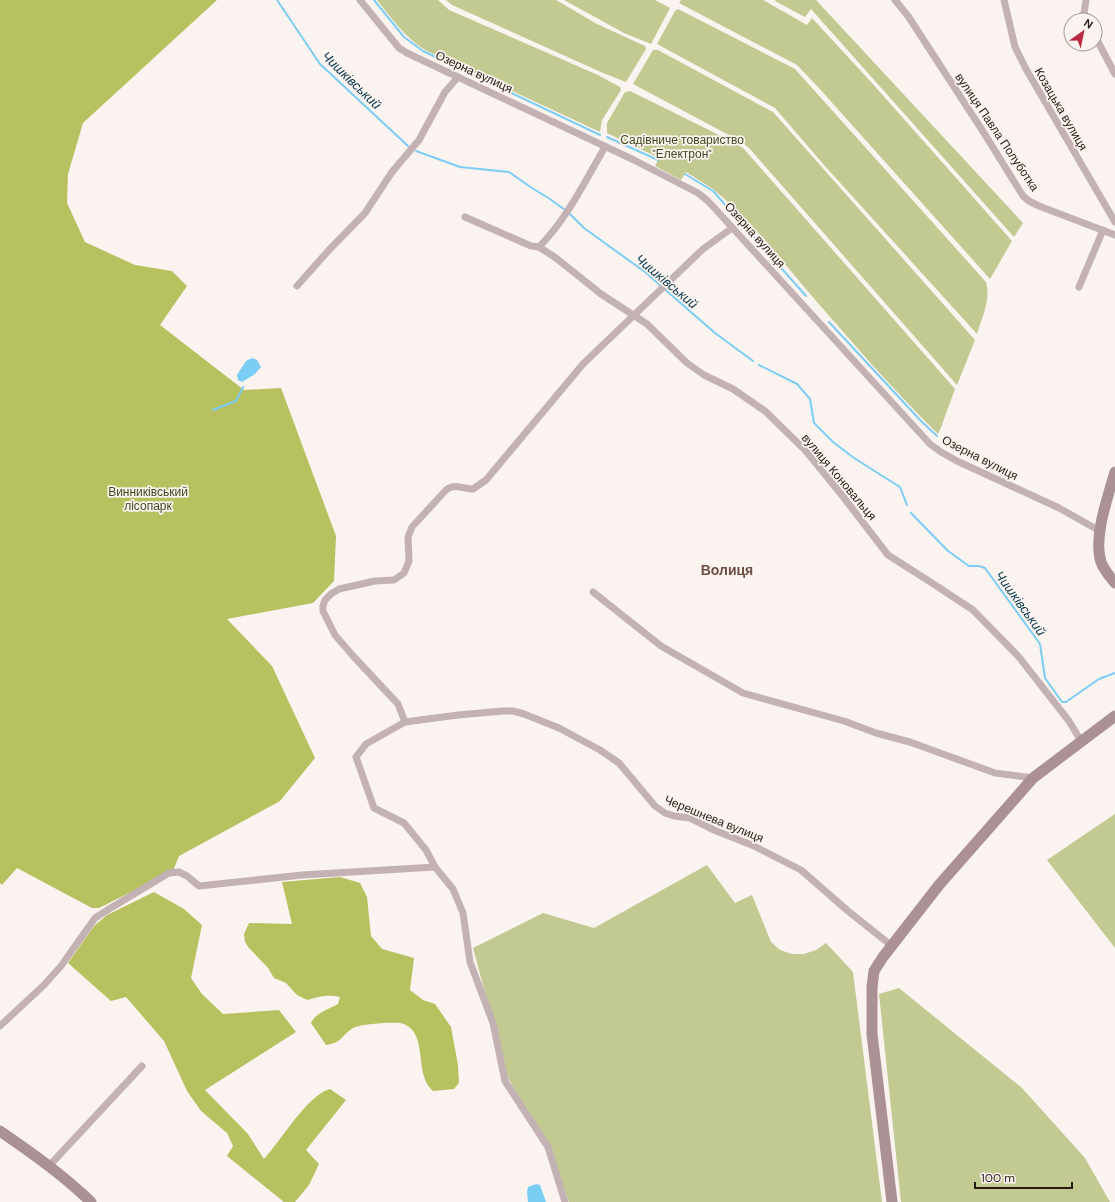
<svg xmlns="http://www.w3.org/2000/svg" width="1115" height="1202" font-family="'DM Sans',sans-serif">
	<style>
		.green { fill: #c2c991 }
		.forest { fill: #b8c160 }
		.water { fill: #7bcdf4 }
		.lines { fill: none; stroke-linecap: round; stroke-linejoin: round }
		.stream { stroke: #7bcdf4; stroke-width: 2 }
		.street { stroke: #c4b1b4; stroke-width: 7 }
		.secondary { stroke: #ab9094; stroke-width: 11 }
		.labels { text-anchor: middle; stroke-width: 3.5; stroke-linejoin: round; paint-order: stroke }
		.street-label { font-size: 12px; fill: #271a14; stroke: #fbf3ef }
		.park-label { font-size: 12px; fill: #44481f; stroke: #fbf3ef }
		.water-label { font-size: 13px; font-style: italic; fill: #06394d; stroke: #fbf3ef }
		.quarter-label { font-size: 14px; font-weight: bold; fill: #6e4e40; stroke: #fbf3ef }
	</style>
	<rect width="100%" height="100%" fill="#fbf3ef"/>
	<!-- green -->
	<g class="green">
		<path d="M377,0h61l11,10 149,65 22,12 1,3 -19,30 -2,12 -173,-81c-21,-12 -35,-32 -50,-51z"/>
		<polygon points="446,0 556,0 597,24 645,46 646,49 626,82 603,73 452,5"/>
		<polygon points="564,0 655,0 670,8 651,44 624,33"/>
		<polygon points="681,0 763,0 807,25 812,18 871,82 1012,241 990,279 818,87 797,65 679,3"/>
		<polygon points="776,0 816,0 1023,223 1014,237 811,9 805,17 775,1"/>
		<path d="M678,9l117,60 18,20 173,193c5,18 -4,35 -9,52l-153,-169 -49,-57 -118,-64 18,-33z"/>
		<polygon points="653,50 658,50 773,112 975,340 957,385 750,149 742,142 633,84"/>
		<path d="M630,91l81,40 32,17 212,241 -15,41 -2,4c-45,-44 -86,-92 -127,-139 -31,-36 -60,-75 -97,-105 -8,-6 -19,-12 -28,-18l-5,8 -26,-14 4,-8 -52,-25v-10l18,-31z"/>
		<polygon points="1115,814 1115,948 1047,860"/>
		<polygon points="707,865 735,903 752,895 771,942 780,950 792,954 804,954 816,950 826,943 853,972 882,1202 569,1202 549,1147 508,1078 473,948 543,913 594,928"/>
		<polygon points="899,988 1022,1088 1085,1158 1110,1202 901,1202 879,994"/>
	</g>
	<!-- forest -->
	<g class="forest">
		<polygon points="0,0 217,0 83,123 68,174 67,203 85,242 135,265 172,271 187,286 160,325 244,390 281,388 336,536 334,581 313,603 227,619 272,666 315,758 280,801 179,856 173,871 99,908 92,908 17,868 2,885 0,883"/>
		<path d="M340,877l20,6 7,14 4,39 11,13 32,9 -4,32 13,10 12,4 16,23 7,38 1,18 -5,6 -21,2c-20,-17 -4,-56 -29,-67 -7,-3 -44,0 -51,4 -12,8 -11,15 -27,17l-15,-22c5,-11 17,-13 27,-19l2,-7c-12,-3 -22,0 -33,3l-10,-5 -11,-12 -12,-5 -6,-10 -19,-20 -4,-6 -1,-8 5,-11 43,1 -10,-42z"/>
		<path d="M154,892l30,17 18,16 -11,53 11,16 21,20 56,-4 17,22 -91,58 43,44 16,25c17,-18 43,-64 66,-70l16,11 -40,50 13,14 -10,21 -14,17h-11l-57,-46 6,-10 -6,-13 -26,-22 -14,-20 -23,-50 -38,-44 -15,4 -43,-38 26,-37 13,-11z"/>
	</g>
	<!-- water -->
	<g class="water">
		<polygon points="252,358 257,360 261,367 255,374 242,382 238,380 237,375 246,361"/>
		<polygon points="536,1184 540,1185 546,1202 528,1202 527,1192 528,1187"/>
	</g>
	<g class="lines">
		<!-- stream -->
		<g class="stream">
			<polyline points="277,0 320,64 408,146"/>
			<polyline points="374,0 404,37 423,51 600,135"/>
			<polyline points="607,137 658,160"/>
			<polyline points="416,151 460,167 509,172 532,188 550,199 565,210"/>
			<polyline points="685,174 713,191 806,296"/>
			<polyline points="570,214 584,228 645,272 715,333 753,361"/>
			<polyline points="829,322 921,421 937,436"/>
			<polyline points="759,365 797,384 810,399 814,423 833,442 854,458 900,487 907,505"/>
			<polyline points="213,410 236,401 243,387"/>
			<polyline points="911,513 948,551 969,566 979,566 985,568 1040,644 1045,678 1062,702 1066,702 1099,679 1115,673"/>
		</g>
		<!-- street -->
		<g class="street">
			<polyline points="360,0 399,48 407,53 634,160 698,193 708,201 930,444 941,452 957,461 1059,508 1100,531"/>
			<polyline points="895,0 908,16 984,133 1023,196 1029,201 1039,206 1115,235"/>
			<polyline points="1004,0 1015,47 1026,69 1115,222"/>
			<polyline points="1086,0 1084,13 1087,20"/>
			<polyline points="1095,36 1115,74"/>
			<polyline points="465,217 531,246 539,247 556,258 601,294 647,324 687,363 704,375 733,389 765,411 805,450 841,494 888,555 932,583 973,610 1018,656 1069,721 1081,741"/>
			<path d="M539,247c28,-28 46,-66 66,-100"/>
			<polyline points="297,286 329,250 365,213 392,172 419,140 445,92 458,77"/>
			<polyline points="1079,287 1103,230"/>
			<polyline points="593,592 661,646 743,693 844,721 876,733 910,742 995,773 1033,778"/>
			<path d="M405,722l-7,-18 -44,-47 -19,-22 -12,-24v-5l2,-6 6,-6 8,-5 36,-8 19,-1 10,-7 5,-12 -1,-24 4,-10 34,-37c8,-7 17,-1 27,-1l13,-9 97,-116 120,-115 29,-21"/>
			<polyline points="0,1026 44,985 61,966 95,918 109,909 169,873 179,872 187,876 199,886 302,875 435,867"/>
			<polyline points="49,1166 142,1066"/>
			<polyline points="565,1202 548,1147 505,1081 493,1023 470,962 463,913 453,889 435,867 426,850 404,823 374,808 356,757 366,744 405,722 458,715 503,711 513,711 524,714 559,728 600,750 619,763 655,806 665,813 674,816 690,818 714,830 754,846 801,870 848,911 892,946"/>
		</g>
		<!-- secondary -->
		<g class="secondary">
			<path d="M1115,472c-7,25 -22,65 -14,90 3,8 9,15 14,21"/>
			<path d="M0,1131c32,22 63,44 91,71"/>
			<polyline points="892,1202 872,1034 872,987 874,971 883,957 939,885 1033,778 1115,716"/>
		</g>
	</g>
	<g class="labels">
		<!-- street labels -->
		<g class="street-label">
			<text transform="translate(474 72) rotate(25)" y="4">Озерна вулиця</text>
			<text transform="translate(1061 109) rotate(60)" y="4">Козацька вулиця</text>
			<text transform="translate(997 132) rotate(56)" y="4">вулиця Павла Полуботка</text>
			<text transform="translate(755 235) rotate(48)" y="4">Озерна вулиця</text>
			<text transform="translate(980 458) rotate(27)" y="4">Озерна вулиця</text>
			<text transform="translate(839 477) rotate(50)" y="4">вулиця Коновальця</text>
			<text transform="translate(714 819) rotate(22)" y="4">Черешнева вулиця</text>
		</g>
		<!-- park labels -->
		<g class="park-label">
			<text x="682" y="144">Садівниче товариство<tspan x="682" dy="14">"Електрон"</tspan></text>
			<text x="148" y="496">Винниківський<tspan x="148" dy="14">лісопарк</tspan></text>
		</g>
		<!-- water labels -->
		<g class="water-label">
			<text transform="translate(352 80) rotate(44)" y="5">Чишківський</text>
			<text transform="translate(667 281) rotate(40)" y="5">Чишківський</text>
			<text transform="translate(1021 603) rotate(54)" y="5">Чишківський</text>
		</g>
		<!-- quarter labels -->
		<g class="quarter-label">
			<text x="727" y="575">Волиця</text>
		</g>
	</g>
	<!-- north arrow -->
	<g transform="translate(1083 32) rotate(33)"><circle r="19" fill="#fbf3ef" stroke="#a69c97"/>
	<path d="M0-3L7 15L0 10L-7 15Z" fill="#ba2941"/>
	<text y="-6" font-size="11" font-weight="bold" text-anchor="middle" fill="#271a14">N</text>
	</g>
	<!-- scale -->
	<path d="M975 1182v6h97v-6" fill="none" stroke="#271a14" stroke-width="2"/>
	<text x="981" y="1182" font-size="12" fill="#271a14" stroke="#fbf3ef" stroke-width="3" paint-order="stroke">100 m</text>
</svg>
